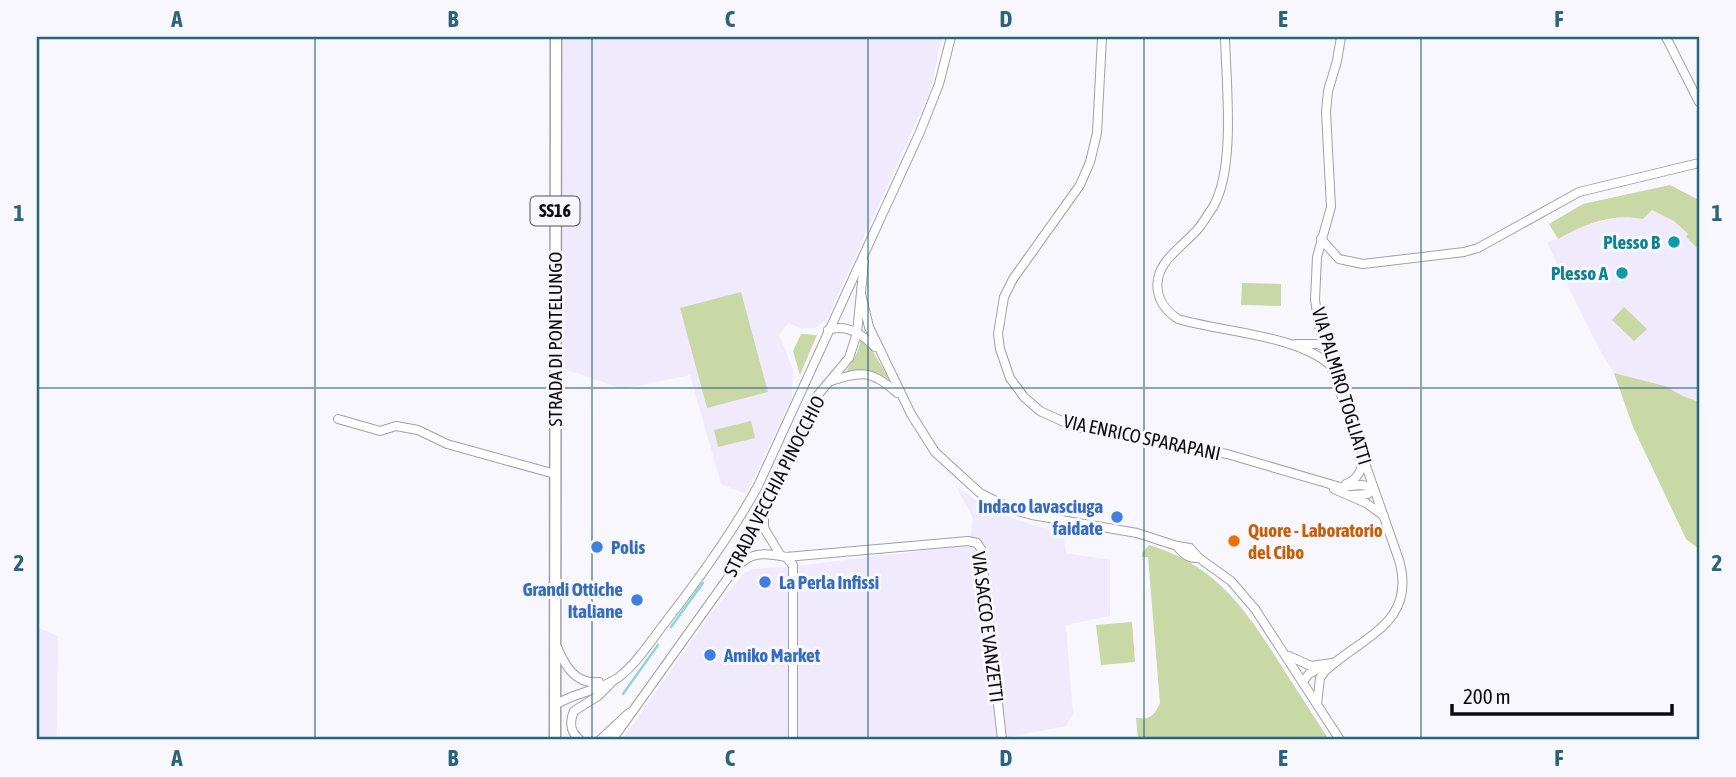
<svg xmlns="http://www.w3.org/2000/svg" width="1736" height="777" font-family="'Asap Condensed',sans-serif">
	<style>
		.built { fill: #f0eafd }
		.green { fill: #c9d8a4 }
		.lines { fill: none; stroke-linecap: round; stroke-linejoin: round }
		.stream { stroke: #8bd5e4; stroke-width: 2.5 }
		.minor-casing { stroke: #a29faa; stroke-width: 10 }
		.major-casing { stroke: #a29faa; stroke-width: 13 }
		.minor { stroke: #fff; stroke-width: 8 }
		.major { stroke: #fff; stroke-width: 10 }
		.grid { fill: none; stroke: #2a647d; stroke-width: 2; stroke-opacity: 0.55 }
		.culture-dot { fill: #0f9aa8; stroke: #f9f7fe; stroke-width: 2.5 }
		.shop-dot { fill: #3f7fe0; stroke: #f9f7fe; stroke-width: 2.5 }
		.food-dot { fill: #e8710a; stroke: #f9f7fe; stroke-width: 2.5 }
		.labels { text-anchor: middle; stroke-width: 6; stroke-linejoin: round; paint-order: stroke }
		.shield { fill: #f9f7fe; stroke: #535256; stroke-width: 2 }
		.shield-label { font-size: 18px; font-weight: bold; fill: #0c0b0e }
		.culture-label { font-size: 19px; font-weight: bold; fill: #0d838f; stroke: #f9f7fe; text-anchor: end }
		.street-label { font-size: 19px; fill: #0c0b0e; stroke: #f9f7fe }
		.shop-label { font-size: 19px; font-weight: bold; fill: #366cbe; stroke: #f9f7fe; text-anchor: start }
		.food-label { font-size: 19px; font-weight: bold; fill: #c56008; stroke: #f9f7fe; text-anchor: start }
		.neatline { fill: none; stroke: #2a647d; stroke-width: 2.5 }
		.grid-label { font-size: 23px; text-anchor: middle; font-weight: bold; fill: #2a647d }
	</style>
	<rect width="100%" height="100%" fill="#f9f7fe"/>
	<!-- built -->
	<g class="built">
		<polygon points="563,37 942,37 930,91 827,319 815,328 800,328 788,323 779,335 793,369 792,398 746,494 721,484 690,375 623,389 562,368"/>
		<polygon points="1652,210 1674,221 1688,235 1686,238 1699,250 1699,402 1683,396 1665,386 1614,373 1598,347 1547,243 1586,224 1630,216 1643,219"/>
		<polygon points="956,486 990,510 1032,525 1063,532 1066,553 1110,560 1110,616 1066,625 1073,714 1066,726 1008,737 1008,740 622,740 712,612 744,573 753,569 795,566 969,545 973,518"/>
		<polygon points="37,627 58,636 57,740 37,740"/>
	</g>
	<!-- green -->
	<g class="green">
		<path d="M1670,185l29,15v50l-13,-13 2,-3 -14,-13 -22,-11 -9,9c-32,-6 -58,5 -85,20l-9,-15 34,-20z"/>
		<polygon points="1242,283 1281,284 1281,306 1241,305"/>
		<polygon points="741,292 768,392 707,408 680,308"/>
		<polygon points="1624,307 1647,329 1634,341 1612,320"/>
		<polygon points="801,334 817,335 800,375 793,351"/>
		<path d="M861,340l10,8 18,31c-16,-9 -26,-11 -43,-7l11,-19z"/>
		<polygon points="1614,373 1665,386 1683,396 1699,402 1699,549 1686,539 1633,427"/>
		<polygon points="751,421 755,438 718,447 714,430"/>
		<path d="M1149,545c65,20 93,59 128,114 17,27 35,54 52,81h-191l-2,-22c15,2 18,-3 24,-15l-12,-146h-6v-4z"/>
		<polygon points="1132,622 1135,662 1101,665 1096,625"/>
	</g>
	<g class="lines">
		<!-- stream -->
		<g class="stream">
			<polyline points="671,627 703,583"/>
			<polyline points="623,694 658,645"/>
		</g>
		<defs>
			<g id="minor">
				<polyline points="1102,37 1097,133 1090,162 1080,185 1013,279 1004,297 998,334 1000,349 1010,378 1024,397 1040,411 1075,427 1227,454 1340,487 1361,485 1373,487"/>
				<path d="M1225,37c1,45 11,131 -12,170 -5,7 -10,16 -15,22 -13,15 -37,30 -40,50 -3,17 6,31 20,40 44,13 119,16 152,46"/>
				<polyline points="1666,37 1699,102"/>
				<polyline points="1321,239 1339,259 1363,264 1464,252 1478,248 1579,192 1699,163"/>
				<polyline points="861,294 869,327 911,414 935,452 980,493 1014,510 1032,515 1137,533 1177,546 1190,548 1199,558 1231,581 1255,609 1340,740"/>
				<path d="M828,330c18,-7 34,4 47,17"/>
				<polyline points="1296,344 1318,344 1325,347"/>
				<path d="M831,381c31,-10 41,-11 66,12"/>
				<polyline points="338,419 380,431 396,426 418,430 447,444 555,474"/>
				<path d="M1346,484c12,-5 15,-13 18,-25"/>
				<polyline points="1334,489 1366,503 1384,516"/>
				<polyline points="1352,495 1368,494 1373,487"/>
				<polyline points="764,512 764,528 781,556"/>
				<path d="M1177,546c6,8 12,13 22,12"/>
				<polyline points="786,557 793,565 793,740"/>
				<path d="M736,568c14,-17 30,-15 50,-11l182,-16 9,2 4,6 21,191"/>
				<path d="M557,647c8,19 19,38 42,35"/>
				<polyline points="1289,656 1311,666 1332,663"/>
				<polyline points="1303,681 1309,674 1322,666"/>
				<path d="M1317,704l3,-26 5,-7c38,-35 92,-48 74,-111l-68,-194 -12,-40 -4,-26 2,-43 14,-50 -5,-95 2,-21 9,-30 4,-24"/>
				<path d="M555,705c20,-13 45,-14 64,-28 18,-14 31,-35 45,-53 35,-45 67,-89 94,-138l162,-354 19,-48 12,-47"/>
				<path d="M580,740c-10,-8 -11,-17 -6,-29l24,-15 13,-13"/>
				<polyline points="600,740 629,713"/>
				<polyline points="612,740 730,575 733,566 768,500 807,414 817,396 849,358 857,333 864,262"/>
			</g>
			<polyline id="major" points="555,740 556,37"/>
		</defs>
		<!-- minor casing -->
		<use href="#minor" class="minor-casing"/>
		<!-- major casing -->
		<use href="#major" class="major-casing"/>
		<!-- minor -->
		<use href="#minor" class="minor"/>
		<!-- major -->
		<use href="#major" class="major"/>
	</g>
	<!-- grid -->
	<path class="grid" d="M315,37v703M592,37v703M868,37v703M1144,37v703M1421,37v703M37,388h1662"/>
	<!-- markers -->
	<g class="culture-dot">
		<circle cx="1674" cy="242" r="7"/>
		<circle cx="1622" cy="273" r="7"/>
	</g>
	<g class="shop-dot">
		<circle cx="1117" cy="517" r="7"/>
		<circle cx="597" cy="547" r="7"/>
		<circle cx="765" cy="582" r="7"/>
		<circle cx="637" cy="600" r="7"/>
		<circle cx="710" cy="655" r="7"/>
	</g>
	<circle class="food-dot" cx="1234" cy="541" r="7"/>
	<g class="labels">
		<!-- shield labels -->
		<rect class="shield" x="530.5" y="196.5" width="49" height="29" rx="5"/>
		<g class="shield-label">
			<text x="555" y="217">SS16</text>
		</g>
		<!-- culture labels -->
		<g class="culture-label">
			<text x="1660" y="249">Plesso B</text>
			<text x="1608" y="280">Plesso A</text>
		</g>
		<!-- street labels -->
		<g class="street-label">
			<text transform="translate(555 339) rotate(-90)" y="7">STRADA DI PONTELUNGO</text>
			<text transform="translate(1342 386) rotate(73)" y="7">VIA PALMIRO TOGLIATTI</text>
			<text transform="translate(1142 437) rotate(12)" y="7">VIA ENRICO SPARAPANI</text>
			<text transform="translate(774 486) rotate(-63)" y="7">STRADA VECCHIA PINOCCHIO</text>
			<text transform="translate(988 627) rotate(83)" y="7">VIA SACCO E VANZETTI</text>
		</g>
		<!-- shop labels -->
		<g class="shop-label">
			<text x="1103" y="513" text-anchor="end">Indaco lavasciuga<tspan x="1103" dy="22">faidate</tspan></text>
			<text x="611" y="554">Polis</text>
			<text x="779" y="589">La Perla Infissi</text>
			<text x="623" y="596" text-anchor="end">Grandi Ottiche<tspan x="623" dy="22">Italiane</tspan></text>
			<text x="724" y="662">Amiko Market</text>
		</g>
		<!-- food labels -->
		<g class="food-label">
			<text x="1248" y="537">Quore - Laboratorio<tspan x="1248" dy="22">del Cibo</tspan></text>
		</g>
	</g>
	<!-- border -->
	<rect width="1736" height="777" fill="none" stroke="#f9f7fe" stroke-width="77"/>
	<!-- scale -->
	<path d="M1452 704v10h220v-10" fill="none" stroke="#0c0b0e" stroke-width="3.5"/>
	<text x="1463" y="704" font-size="21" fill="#0c0b0e" stroke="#f9f7fe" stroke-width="5" paint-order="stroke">200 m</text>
	<rect x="38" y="38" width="1660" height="700" class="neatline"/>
	<g class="grid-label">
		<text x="177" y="27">A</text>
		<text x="453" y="27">B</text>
		<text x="730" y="27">C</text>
		<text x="1006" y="27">D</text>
		<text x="1283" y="27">E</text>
		<text x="1559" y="27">F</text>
		<text x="19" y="221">1</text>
		<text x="1717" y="221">1</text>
		<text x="19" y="571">2</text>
		<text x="1717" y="571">2</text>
		<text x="177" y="766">A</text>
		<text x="453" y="766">B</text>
		<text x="730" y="766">C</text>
		<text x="1006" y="766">D</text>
		<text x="1283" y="766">E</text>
		<text x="1559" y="766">F</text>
	</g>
</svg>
